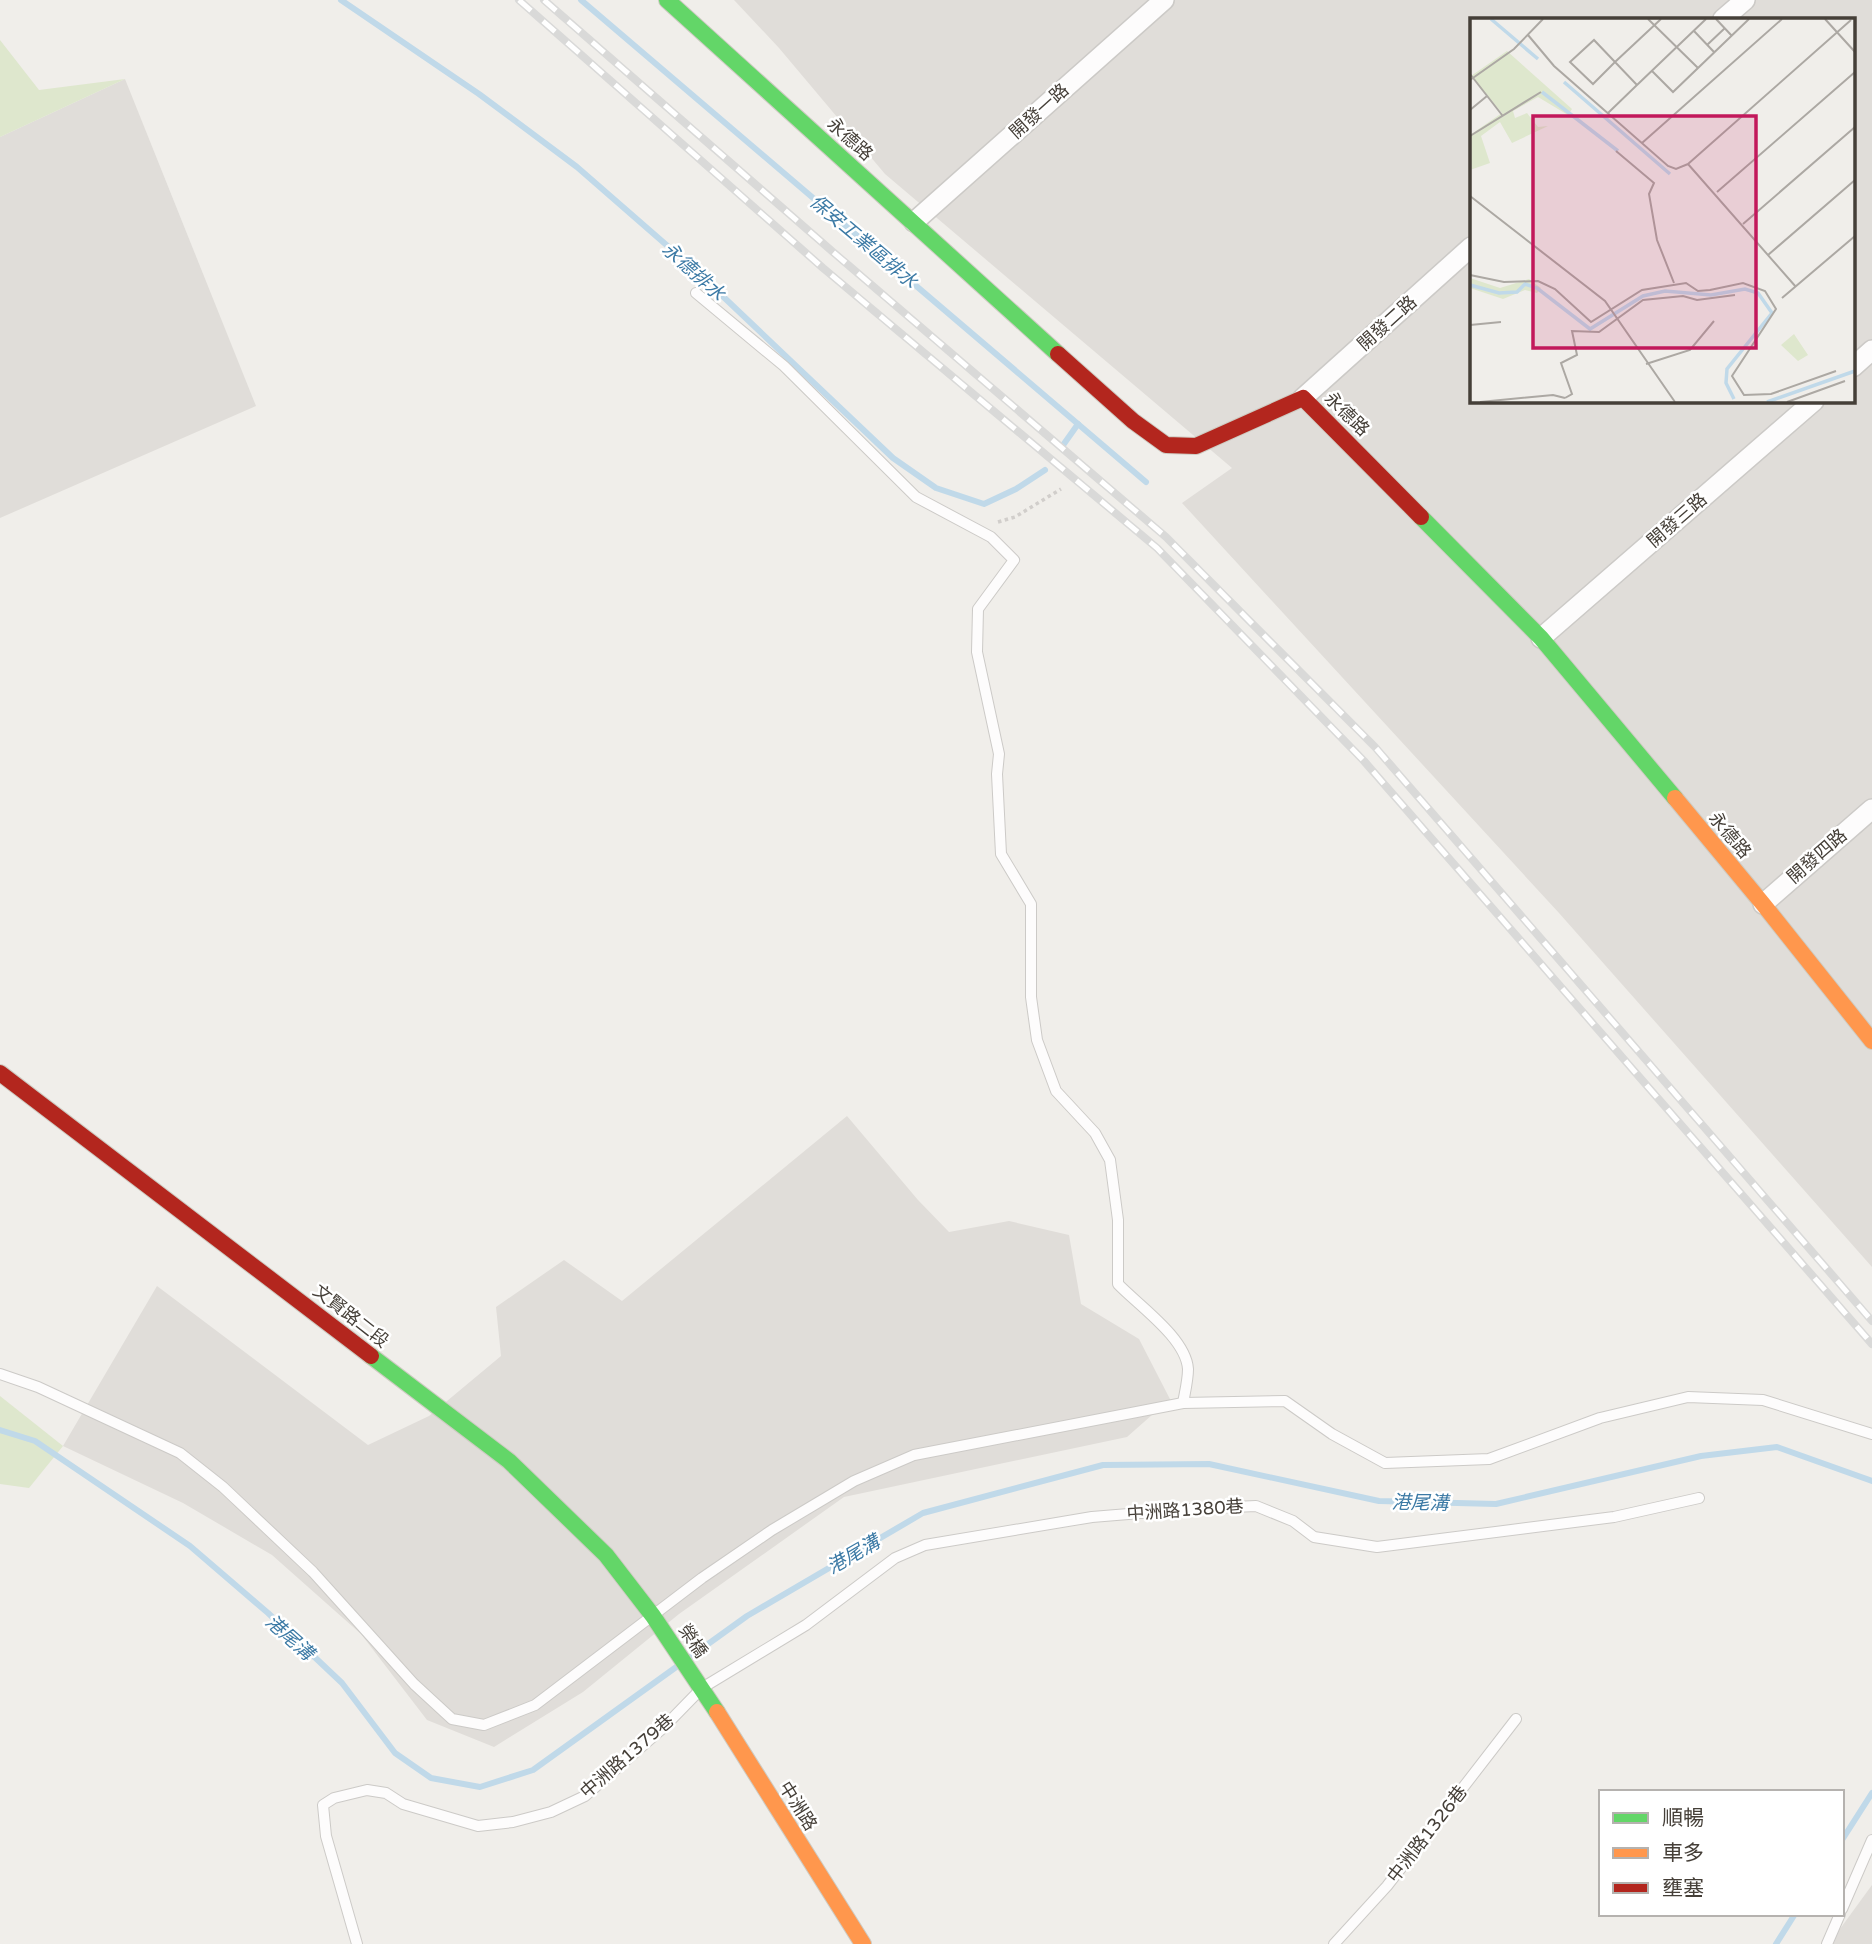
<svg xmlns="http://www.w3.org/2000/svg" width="1872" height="1944" font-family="'Varela Round','Noto Sans TC',sans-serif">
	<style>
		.industrial { fill: #e0ddd9; fill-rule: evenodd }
		.green { fill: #dee7cd }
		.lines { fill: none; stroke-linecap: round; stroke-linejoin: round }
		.stream { stroke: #c0d9e9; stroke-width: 6 }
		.lane-casing { stroke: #cccac7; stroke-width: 12 }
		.street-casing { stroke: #cccac7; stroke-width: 22 }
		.fast-casing { stroke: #cecbc2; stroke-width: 18 }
		.slow-casing { stroke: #cecbc2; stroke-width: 18 }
		.jam-casing { stroke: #cecbc2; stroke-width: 18 }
		.path { stroke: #d1cecb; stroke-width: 3.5; stroke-dasharray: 3.5 3.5; stroke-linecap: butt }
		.lane { stroke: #fdfcfc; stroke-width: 10 }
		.street { stroke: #fdfcfc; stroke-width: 19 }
		.fast { stroke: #63d668; stroke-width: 16 }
		.slow { stroke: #ff974d; stroke-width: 16 }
		.jam { stroke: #b3261e; stroke-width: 16 }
		.rail-casing { stroke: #d9d9d8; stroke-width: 8 }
		.rail { stroke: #fff; stroke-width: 5; stroke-dasharray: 16; stroke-linecap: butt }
		.labels { text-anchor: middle; stroke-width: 5; stroke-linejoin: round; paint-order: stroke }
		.street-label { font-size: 18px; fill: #453f38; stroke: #fff }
		.water-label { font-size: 19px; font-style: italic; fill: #3c7aa5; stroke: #fff }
		.inset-river { fill: none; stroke: #c0d9e9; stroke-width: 3.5 }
		.inset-road { fill: none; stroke: #aca8a3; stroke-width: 2 }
		.view { fill: #c2185b; fill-opacity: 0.15; stroke: #c2185b; stroke-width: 3.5 }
		.inset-edge { fill: none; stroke: #453f38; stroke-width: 3.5 }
	</style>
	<rect width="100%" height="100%" fill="#f0eeea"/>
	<!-- industrial -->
	<g class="industrial">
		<path d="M734,0h1138v1267l-313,-354 -377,-410 50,-35 -347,-294 -106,-126zM1471,19h382v382h-382z"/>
		<polygon points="125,79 256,406 0,518 0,137"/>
		<polygon points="847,1116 918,1200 949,1232 1009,1221 1069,1235 1081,1304 1139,1339 1172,1403 1161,1407 1127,1437 844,1497 679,1614 583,1692 494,1747 427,1720 361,1634 272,1555 183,1503 63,1446 157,1286 368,1445 429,1416 501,1356 496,1307 564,1260 622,1301"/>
		<polygon points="1872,1885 1872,1944 1829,1944"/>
	</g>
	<!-- green -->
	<g class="green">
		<polygon points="0,40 39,90 125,79 0,137"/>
		<polygon points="0,1396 63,1446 29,1488 0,1484"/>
	</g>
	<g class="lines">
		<!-- stream -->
		<g class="stream">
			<polyline points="341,0 479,94 577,167 694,269 893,458 936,488 984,504 1016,489 1045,470"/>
			<polyline points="581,0 1146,482"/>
			<polyline points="1061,448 1078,424"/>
			<polyline points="0,1430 35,1441 190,1546 268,1613 342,1683 395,1753 431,1778 480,1787 533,1770 679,1665"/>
			<polyline points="690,1657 747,1616 923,1513 1103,1465 1209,1464 1379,1501 1496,1504 1701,1456 1777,1447 1872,1481"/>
			<polyline points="1842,1840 1872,1793"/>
			<polyline points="1776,1944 1795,1914"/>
		</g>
		<defs>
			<g id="lane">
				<path d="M696,293l88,73 132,131 75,40 23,23 -36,49 -1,43 22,102 -2,20 4,80 30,50v93l6,43 19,51 39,42 15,27 8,60v64c20,21 68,54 70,85 0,11 -3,23 -5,34"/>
				<polyline points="0,1374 38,1387 180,1453 223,1487 313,1572 414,1684 452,1719 484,1725 535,1705 702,1578 772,1530 854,1481 914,1455 1183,1403 1285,1401 1332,1434 1385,1463 1489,1459 1600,1418 1688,1397 1763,1400 1872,1434"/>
				<polyline points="1842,1909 1872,1840"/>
				<polyline points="357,1944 326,1836 323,1805 334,1798 367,1790 386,1793 403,1804 478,1826 513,1822 551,1812 585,1796 663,1728 702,1688 806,1625 895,1558 925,1545 1092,1517 1189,1509 1256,1506 1293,1521 1314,1537 1377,1547 1614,1517 1699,1498"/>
				<polyline points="1334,1944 1387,1886 1516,1719"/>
				<polyline points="1827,1944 1840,1914"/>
			</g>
			<g id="street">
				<polyline points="1723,19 1745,0"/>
				<polyline points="914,222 1164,0"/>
				<polyline points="1853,367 1872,350"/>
				<polyline points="1303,398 1471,247"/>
				<polyline points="1541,638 1814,401"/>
				<polyline points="1763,904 1872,809"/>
			</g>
			<g id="fast">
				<polyline points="667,0 1058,354"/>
				<polyline points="1421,517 1541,638 1675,798"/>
				<polyline points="371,1356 509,1461 606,1555 653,1616 717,1712"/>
			</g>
			<g id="slow">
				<polyline points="1675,798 1763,904 1872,1041"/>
				<polyline points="717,1712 863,1944"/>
			</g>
			<g id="jam">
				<polyline points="1058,354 1133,421 1166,445 1196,446 1303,398 1421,517"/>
				<polyline points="0,1073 371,1356"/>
			</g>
		</defs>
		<!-- lane casing -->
		<use href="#lane" class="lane-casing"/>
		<!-- street casing -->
		<use href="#street" class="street-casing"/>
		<!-- fast casing -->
		<use href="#fast" class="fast-casing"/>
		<!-- slow casing -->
		<use href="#slow" class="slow-casing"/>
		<!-- jam casing -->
		<use href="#jam" class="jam-casing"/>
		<!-- path -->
		<polyline class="path" points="998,522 1015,517 1061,489"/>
		<!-- lane -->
		<use href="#lane" class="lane"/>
		<!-- street -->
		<use href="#street" class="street"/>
		<!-- fast -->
		<use href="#fast" class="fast"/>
		<!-- slow -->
		<use href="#slow" class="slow"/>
		<!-- jam -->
		<use href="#jam" class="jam"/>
		<defs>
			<g id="rail">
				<polyline points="519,0 823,268 1157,548 1364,761 1872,1344"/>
				<polyline points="544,0 833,252 1166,537 1375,747 1872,1321"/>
			</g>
		</defs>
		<!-- rail casing -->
		<use href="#rail" class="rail-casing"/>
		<!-- rail -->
		<use href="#rail" class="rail"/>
	</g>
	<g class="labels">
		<!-- street labels -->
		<g class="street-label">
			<text transform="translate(1039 111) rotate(-42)" y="6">開發一路</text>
			<text transform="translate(850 139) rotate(42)" y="6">永德路</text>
			<text transform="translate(1387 323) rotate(-42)" y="6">開發二路</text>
			<text transform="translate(1347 414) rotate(44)" y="6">永德路</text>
			<text transform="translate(1677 520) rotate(-41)" y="6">開發三路</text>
			<text transform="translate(1730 835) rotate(50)" y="6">永德路</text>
			<text transform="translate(1817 856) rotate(-41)" y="6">開發四路</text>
			<text transform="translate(351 1316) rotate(38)" y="6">文賢路二段</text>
			<text transform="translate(1185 1510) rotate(-4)" y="6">中洲路1380巷</text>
			<text transform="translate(693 1641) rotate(56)" y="6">榮橋</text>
			<text transform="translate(627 1756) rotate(-41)" y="6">中洲路1379巷</text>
			<text transform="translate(798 1806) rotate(58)" y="6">中洲路</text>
			<text transform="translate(1427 1834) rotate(-52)" y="6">中洲路1326巷</text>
		</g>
		<!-- water labels -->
		<g class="water-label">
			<text transform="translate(864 241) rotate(40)" y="7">保安工業區排水</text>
			<text transform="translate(694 271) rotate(42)" y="7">永德排水</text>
			<text transform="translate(1420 1502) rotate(1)" y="7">港尾溝</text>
			<text transform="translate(853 1554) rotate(-30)" y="7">港尾溝</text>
			<text transform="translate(290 1637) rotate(42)" y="7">港尾溝</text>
		</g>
	</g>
	<!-- overview -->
	<g transform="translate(1470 18)">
		<rect width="385" height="385" fill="#f0eeea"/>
		<path d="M37,33l65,58 -4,6 -30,-18 -25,14 2,7 12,-5 11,14 10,-1 -36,17 -12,-21 -19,14 9,27 -20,7v-35l32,-22 -31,-37zM0,260l30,10 29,-9 12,9 -4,5 -12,-3 -22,9 -33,-11zM324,316l14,21 -10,6 -17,-16z" fill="#dee7cd"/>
		<path class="inset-river" d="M21,1l47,40M94,64l106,92M72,74l76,59M0,267l29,8 18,-1 8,-8 12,4 53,41 53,-33 22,-5 46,4 34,-6 13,4 14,20 -45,56 -1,14 8,16M297,384l88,-31"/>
		<path class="inset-road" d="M178,1l50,49M246,1l16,17M355,1l30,33M224,13l20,21M58,17l26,31 114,100 8,3 12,-5 108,123M237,27l18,-17M182,53l21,21 76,-73M0,56l32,41M0,62l44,-31 29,-30M167,67l69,-66M0,92l17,-14M138,95l29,-28 -22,-23 -21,-22 -24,22 23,22 22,-22 46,-43M0,118l71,-44M172,125l140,-124M146,133l38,32 -5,11 8,46 17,43M218,146l163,-144M247,174l138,-120M0,178l135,105 70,101M273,206l112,-97M298,237l87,-75M0,257l34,7 34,-1 17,8 36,33 51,-32 44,-7 12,8 12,-1 33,-7 22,8 11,18 -44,67 12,19 27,-1 65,-23M312,280l73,-62M0,307l31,-3M176,346l44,-14 24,-29M95,380l7,-4 -11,-31 16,-8 -5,-24 27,1 44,-32 40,-4 14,4 38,-5M10,384l73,-7 12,3M317,384l58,-21"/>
		<path class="view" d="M63,98h223v232h-223z"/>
		<rect width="385" height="385" class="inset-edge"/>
	</g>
	<!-- legend -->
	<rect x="1599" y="1790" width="245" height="126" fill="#ffffff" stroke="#b5b2af" stroke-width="2"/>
	<rect x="1613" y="1813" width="35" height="10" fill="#63d668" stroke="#b5b2af" stroke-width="2"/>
	<text x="1662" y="1825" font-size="21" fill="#453f38">順暢</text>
	<rect x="1613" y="1848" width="35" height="10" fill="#ff974d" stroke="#b5b2af" stroke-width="2"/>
	<text x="1662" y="1860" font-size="21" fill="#453f38">車多</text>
	<rect x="1613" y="1883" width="35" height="10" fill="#b3261e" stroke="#b5b2af" stroke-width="2"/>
	<text x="1662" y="1895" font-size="21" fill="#453f38">壅塞</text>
</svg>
